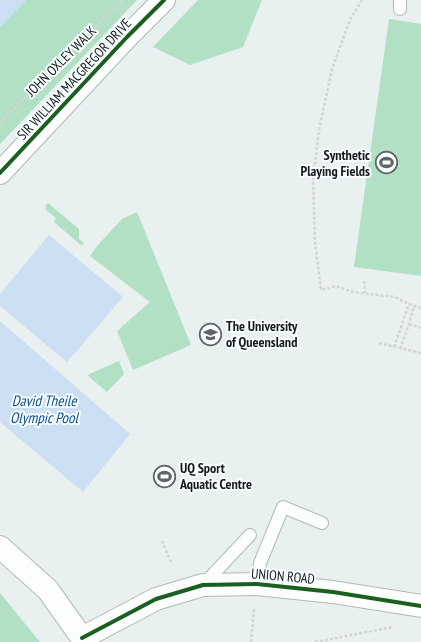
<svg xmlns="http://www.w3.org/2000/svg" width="421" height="642" font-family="'PT Sans Narrow',sans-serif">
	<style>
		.green { fill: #b2e0c5 }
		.water { fill: #cbdef2 }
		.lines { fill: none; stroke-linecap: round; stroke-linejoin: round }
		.service-casing { stroke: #b2b8b8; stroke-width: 14 }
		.minor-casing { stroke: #b2b8b8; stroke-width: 24 }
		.path { stroke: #d2d5d5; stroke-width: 2.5; stroke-dasharray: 3 2; stroke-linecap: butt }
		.service { stroke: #fcfdfd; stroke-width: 12 }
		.minor { stroke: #fcfdfd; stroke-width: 22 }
		.cycleway-casing { stroke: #f8feff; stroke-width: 6 }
		.cycleway { stroke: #1b5e20; stroke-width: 4 }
		.labels { text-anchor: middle; stroke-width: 4; stroke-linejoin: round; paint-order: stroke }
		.street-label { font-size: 14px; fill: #141a1a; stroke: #f8feff }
		.poi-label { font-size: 14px; font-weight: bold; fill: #141a1a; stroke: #f8feff; text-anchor: start }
		.water-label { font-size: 15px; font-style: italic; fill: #0d4d8c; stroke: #f8feff }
	</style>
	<rect width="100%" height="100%" fill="#e8f0f0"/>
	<!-- green -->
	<g class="green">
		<polygon points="26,0 137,0 0,144 0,27"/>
		<polygon points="198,0 262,0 243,47 190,65 153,47"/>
		<polygon points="389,19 421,24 421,276 354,267"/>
		<polygon points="48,203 79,229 79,239 84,243 82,246 54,222 56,218 45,209 46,208 45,206"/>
		<polygon points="137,212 191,345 133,370 117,331 150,302 90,256 98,245 122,219"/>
		<polygon points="119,361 124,374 107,392 87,375"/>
		<polygon points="0,593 40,642 0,642"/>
	</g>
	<!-- water -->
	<g class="water">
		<polygon points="0,0 26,0 0,27"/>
		<polygon points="49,235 123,297 67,362 0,306 0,294"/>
		<polygon points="0,321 130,434 83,492 0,422"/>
	</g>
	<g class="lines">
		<defs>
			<g id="service">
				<polyline points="400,0 400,9"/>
				<polyline points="257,584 260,563 283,507 322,523"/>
				<polyline points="203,585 250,535"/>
			</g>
			<g id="minor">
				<polyline points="0,173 127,37 164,0"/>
				<polyline points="0,547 48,590 82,638 83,642"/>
				<polyline points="82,638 156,599 203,585 257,584 333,592 421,606"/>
			</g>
		</defs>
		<!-- service casing -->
		<use href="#service" class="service-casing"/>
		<!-- minor casing -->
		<use href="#minor" class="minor-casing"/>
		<!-- path -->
		<g class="path">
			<polyline points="362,0 350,20 332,69 319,130 313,181 315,242 321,290 336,286 353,292 395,297 409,304 421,308"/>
			<polyline points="0,123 50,72 123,0"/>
			<polyline points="364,281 365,293"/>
			<polyline points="409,324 421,328"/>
			<polyline points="379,343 421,353"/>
			<polyline points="394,347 409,304"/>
			<polyline points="400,349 409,324 414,306"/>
			<polyline points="162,541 171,562"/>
			<polyline points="251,642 254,609"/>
			<polyline points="315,642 393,627"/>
		</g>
		<!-- service -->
		<use href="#service" class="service"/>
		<!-- minor -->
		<use href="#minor" class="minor"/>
		<defs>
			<g id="cycleway">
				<polyline points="0,173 127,37 164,0"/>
				<polyline points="82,638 156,599 203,585 257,584 333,592 421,606"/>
			</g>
		</defs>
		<!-- cycleway casing -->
		<use href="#cycleway" class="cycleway-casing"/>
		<!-- cycleway -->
		<use href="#cycleway" class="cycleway"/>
	</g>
	<!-- icons -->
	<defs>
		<symbol id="stadium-ring" viewBox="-11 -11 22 22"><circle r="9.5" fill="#f8feff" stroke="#5e6565" stroke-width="1.5"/><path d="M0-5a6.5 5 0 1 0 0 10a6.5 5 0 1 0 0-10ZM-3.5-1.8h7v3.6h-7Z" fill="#5e6565"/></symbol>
		<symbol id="university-ring" viewBox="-11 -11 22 22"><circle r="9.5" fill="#f8feff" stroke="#5e6565" stroke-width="1.5"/><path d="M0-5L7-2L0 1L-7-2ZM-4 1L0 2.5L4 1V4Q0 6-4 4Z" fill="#5e6565"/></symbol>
	</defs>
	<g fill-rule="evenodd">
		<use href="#stadium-ring" x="374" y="150" width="25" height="25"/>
		<use href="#university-ring" x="198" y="322" width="25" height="25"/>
		<use href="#stadium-ring" x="152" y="464" width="25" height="25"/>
	</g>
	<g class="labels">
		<!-- street labels -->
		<g class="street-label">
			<text transform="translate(61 61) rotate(-45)" y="5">JOHN OXLEY WALK</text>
			<text transform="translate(74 79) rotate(-47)" y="5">SIR WILLIAM MACGREGOR DRIVE</text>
			<text transform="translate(283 576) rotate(5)" y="5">UNION ROAD</text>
		</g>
		<!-- poi labels -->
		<g class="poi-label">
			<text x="370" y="160" text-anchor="end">Synthetic<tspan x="370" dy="16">Playing Fields</tspan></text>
			<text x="226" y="331">The University<tspan x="226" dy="16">of Queensland</tspan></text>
			<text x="180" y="473">UQ Sport<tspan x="180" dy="16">Aquatic Centre</tspan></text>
		</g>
		<!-- water labels -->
		<g class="water-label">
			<text x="44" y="406">David Theile<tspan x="44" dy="17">Olympic Pool</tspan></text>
		</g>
	</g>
</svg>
